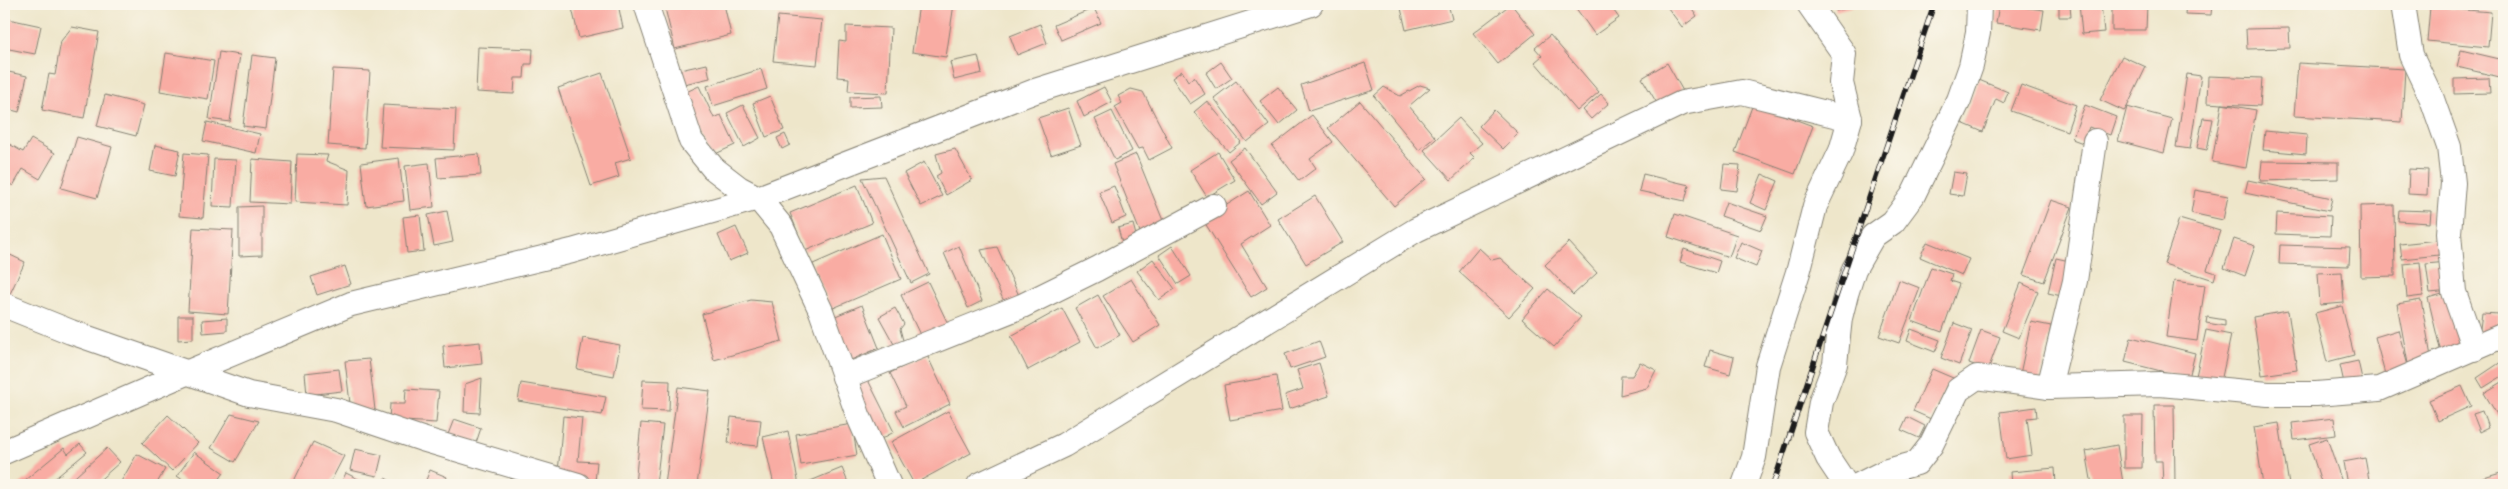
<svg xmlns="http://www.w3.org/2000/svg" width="2508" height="489" font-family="'Patrick Hand',sans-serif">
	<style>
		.building { fill: #f9aca3 }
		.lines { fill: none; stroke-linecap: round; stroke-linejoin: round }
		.minor-casing { stroke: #858173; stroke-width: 26 }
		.minor { stroke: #fff; stroke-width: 24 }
		.rail-casing { stroke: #1c1c1c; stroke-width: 5.5 }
		.rail { stroke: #fbf7ec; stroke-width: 4; stroke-dasharray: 11; stroke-linecap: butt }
	</style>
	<rect width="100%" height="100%" fill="#fbf7ec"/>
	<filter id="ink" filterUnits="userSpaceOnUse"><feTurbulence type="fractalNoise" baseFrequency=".02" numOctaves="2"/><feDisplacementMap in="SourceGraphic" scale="10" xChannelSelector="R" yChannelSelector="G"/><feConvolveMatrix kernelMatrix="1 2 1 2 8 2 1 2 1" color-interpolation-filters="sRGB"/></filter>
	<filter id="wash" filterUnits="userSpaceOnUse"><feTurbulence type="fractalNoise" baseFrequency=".0096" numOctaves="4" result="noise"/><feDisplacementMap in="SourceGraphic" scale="20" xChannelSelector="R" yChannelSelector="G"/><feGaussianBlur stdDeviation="1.12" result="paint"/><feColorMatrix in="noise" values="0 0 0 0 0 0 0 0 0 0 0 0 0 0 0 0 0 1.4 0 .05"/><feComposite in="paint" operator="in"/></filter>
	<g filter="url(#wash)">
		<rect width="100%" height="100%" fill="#eee6ca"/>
		<g id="blocks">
			<!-- building -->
			<g class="building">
				<polygon points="571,4 618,4 623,28 579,38"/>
				<polygon points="664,4 724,4 731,35 675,49"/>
				<polygon points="919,4 954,4 946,57 912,52"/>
				<polygon points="1400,4 1448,4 1452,19 1406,30"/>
				<polygon points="1511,4 1535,34 1498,64 1473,33"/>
				<polygon points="1573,4 1609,4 1619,18 1595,35"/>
				<polygon points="1665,4 1689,4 1697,16 1682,27"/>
				<polygon points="1834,4 1860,4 1836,11"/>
				<polygon points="1999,4 2044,10 2041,30 1996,23"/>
				<polygon points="2059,4 2070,4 2071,17 2059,17"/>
				<polygon points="2079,4 2101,4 2104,32 2082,34"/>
				<polygon points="2112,4 2147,4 2146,30 2112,30"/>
				<polygon points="2186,4 2212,4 2211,15 2185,14"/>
				<polygon points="2430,7 2491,12 2488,47 2427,41"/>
				<polygon points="1094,8 1101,23 1061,40 1054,25"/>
				<polygon points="778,16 822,20 817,65 773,61"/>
				<polygon points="4,18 41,26 35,54 4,48"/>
				<polygon points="1040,24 1047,43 1017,55 1010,36"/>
				<polygon points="846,26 891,28 888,93 848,91 849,78 837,77 839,41 846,42"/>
				<polygon points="72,27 99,32 84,118 42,110 49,74 55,75 61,41"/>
				<polygon points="2289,28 2290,48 2247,49 2246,29"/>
				<polygon points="1550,35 1599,92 1577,111 1535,62 1542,56 1535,48"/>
				<polygon points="478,47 533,49 532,64 525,64 524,78 515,78 514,94 476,92"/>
				<polygon points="2461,50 2504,60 2504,78 2457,67"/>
				<polygon points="219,52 240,55 230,122 209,119"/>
				<polygon points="166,53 214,61 208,99 160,91"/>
				<polygon points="252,55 275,58 266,129 243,126"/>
				<polygon points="978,56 982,73 954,80 950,62"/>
				<polygon points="2122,56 2146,67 2127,107 2172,119 2164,153 2118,141 2127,107 2124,111 2100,100"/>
				<polygon points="1221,62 1232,78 1216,89 1206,73"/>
				<polygon points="1365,63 1374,90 1309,111 1301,85"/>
				<polygon points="1667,63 1683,91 1658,105 1642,78"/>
				<polygon points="2298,63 2405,69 2402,122 2294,116"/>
				<polygon points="707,64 710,78 684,84 680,70"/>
				<polygon points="333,69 370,71 365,148 328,145"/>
				<polygon points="761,69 767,89 713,106 707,86"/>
				<polygon points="4,71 27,76 19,112 4,108"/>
				<polygon points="1182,71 1188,81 1194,77 1205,94 1190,104 1172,78"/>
				<polygon points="602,73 631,158 615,163 619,177 591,186 558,88"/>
				<polygon points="2187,74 2201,76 2190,149 2176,147"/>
				<polygon points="2208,76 2262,78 2260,106 2222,104 2256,110 2246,168 2212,162 2222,104 2207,103"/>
				<polygon points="2489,78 2490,93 2454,94 2454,79"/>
				<polygon points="1979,80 2008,92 2004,103 1996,99 1983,132 1962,123"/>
				<polygon points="1236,81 1269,125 1247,142 1214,98"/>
				<polygon points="1420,85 1430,88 1409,106 1435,137 1419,150 1374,96 1384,87 1400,96"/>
				<polygon points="2021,85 2076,105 2067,131 2011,111"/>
				<polygon points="699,86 714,118 721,115 735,145 711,156 684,93"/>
				<polygon points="1104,87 1112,102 1084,117 1077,101"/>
				<polygon points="1278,87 1297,110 1279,125 1260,101"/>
				<polygon points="1131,89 1143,92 1172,148 1149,160 1143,148 1138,149 1115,107 1122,103 1118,96"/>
				<polygon points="1601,94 1609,103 1591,119 1583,110"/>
				<polygon points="105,95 144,105 136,136 97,126"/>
				<polygon points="770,96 784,130 766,137 753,103"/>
				<polygon points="881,96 882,107 850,108 850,97"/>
				<polygon points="1207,101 1241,142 1229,152 1194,112"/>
				<polygon points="1360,101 1426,179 1394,206 1328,128"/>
				<polygon points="1753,104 1813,126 1795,174 1735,152"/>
				<polygon points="383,105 456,109 454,150 380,147"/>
				<polygon points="743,105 760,138 744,147 727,113"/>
				<polygon points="2085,105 2116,117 2110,135 2089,127 2083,143 2072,139"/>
				<polygon points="1068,108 1081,145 1051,155 1038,118"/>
				<polygon points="1494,110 1518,133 1503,149 1479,126"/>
				<polygon points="1112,111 1132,151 1115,160 1095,119"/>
				<polygon points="1312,115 1333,142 1310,159 1316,168 1299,181 1272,146"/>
				<polygon points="1459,118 1482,143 1470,153 1475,158 1451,180 1424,150"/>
				<polygon points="2203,118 2213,119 2207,150 2197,148"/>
				<polygon points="207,122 260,134 256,153 203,141"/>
				<polygon points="2265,131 2307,135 2306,154 2263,150"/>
				<polygon points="785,134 790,145 782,149 777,138"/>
				<polygon points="77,137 112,147 97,198 61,188"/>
				<polygon points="31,139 55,153 40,179 23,169 13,186 4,180 4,141 23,152"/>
				<polygon points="155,145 180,150 175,176 150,171"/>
				<polygon points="1245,148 1277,192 1261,204 1229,160"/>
				<polygon points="955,149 972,180 946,195 936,176 941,173 936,154"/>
				<polygon points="1218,152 1235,180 1207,197 1190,170"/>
				<polygon points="184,153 208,155 203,218 179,216"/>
				<polygon points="297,154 328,155 326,161 349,170 347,205 295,202"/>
				<polygon points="479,154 481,175 438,178 436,158"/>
				<polygon points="1136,154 1164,223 1140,232 1113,164"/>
				<polygon points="399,158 404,201 366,206 361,163"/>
				<polygon points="214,159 236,160 233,207 212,206"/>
				<polygon points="252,159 292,162 290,204 250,202"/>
				<polygon points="2262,161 2338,162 2338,179 2260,181"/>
				<polygon points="924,162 942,196 921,206 904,173"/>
				<polygon points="429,163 434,207 410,210 405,166"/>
				<polygon points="1724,164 1740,165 1737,191 1721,189"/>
				<polygon points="2409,169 2428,170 2427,195 2408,194"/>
				<polygon points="1953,172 1967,174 1963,196 1949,194"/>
				<polygon points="1643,174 1689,185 1685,201 1639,191"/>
				<polygon points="1762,174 1778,181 1766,210 1750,203"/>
				<polygon points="884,176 929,274 911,283 862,178"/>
				<polygon points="2248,180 2332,198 2329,211 2245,193"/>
				<polygon points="857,185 872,223 805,251 790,213"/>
				<polygon points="1114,186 1126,217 1112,223 1099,192"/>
				<polygon points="2195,190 2228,196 2223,220 2191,213"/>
				<polygon points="1249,191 1270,225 1241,244 1267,287 1251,297 1203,220"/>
				<polygon points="1315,196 1343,242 1306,264 1278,219"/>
				<polygon points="2051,200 2072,207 2044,282 2023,275"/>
				<polygon points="1726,202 1767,216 1761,230 1721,216"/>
				<polygon points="2394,205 2395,276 2361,277 2360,206"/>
				<polygon points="262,206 262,255 239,256 239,207"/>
				<polygon points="2399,210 2431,211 2430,223 2398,221"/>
				<polygon points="447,211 453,242 434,246 428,215"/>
				<polygon points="2277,213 2331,216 2330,236 2276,234"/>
				<polygon points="1675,214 1737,235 1729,257 1668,237"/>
				<polygon points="420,215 424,251 407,253 403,217"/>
				<polygon points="2179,219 2220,231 2207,270 2216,273 2214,280 2164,264"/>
				<polygon points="1133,224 1138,243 1123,247 1118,228"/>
				<polygon points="736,227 748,253 729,261 718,235"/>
				<polygon points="193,228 233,230 228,314 188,311"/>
				<polygon points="882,234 901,279 831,309 813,264"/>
				<polygon points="2234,239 2255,246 2245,276 2224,268"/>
				<polygon points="2447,239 2448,254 2402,259 2400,244"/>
				<polygon points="1569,242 1597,273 1573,295 1545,265"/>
				<polygon points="1741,242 1762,251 1756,267 1734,258"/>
				<polygon points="1927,242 1969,259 1962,275 1920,257"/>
				<polygon points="2280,245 2350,247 2349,266 2279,264"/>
				<polygon points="959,246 982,301 968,308 944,253"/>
				<polygon points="1172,246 1191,276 1178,284 1159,255"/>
				<polygon points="997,247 1021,300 1006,306 981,250"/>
				<polygon points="1479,248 1492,260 1500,258 1535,289 1509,317 1459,272"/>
				<polygon points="1684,249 1720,261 1716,273 1680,262"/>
				<polygon points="4,252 25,262 8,298 4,296"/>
				<polygon points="2056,258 2074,262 2066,297 2048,293"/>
				<polygon points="1153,259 1175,289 1159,300 1137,271"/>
				<polygon points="2420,262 2423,296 2407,298 2404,264"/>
				<polygon points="2447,262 2450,291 2430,293 2426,264"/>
				<polygon points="345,266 351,284 317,295 311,277"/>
				<polygon points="1931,267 1952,274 1950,281 1959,284 1942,332 1912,321"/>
				<polygon points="2342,272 2344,303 2320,305 2318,273"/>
				<polygon points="1131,279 1160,325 1133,342 1103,296"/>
				<polygon points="1899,280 1920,288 1899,343 1879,336"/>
				<polygon points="2174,281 2205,285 2197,341 2166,337"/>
				<polygon points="928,282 949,326 922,339 901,295"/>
				<polygon points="2021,283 2038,291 2019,338 2002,331"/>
				<polygon points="1548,289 1581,317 1554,347 1522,319"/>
				<polygon points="2449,292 2463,353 2442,357 2428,298"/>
				<polygon points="1098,295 1120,335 1097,348 1075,308"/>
				<polygon points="751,300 772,302 782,341 714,360 702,314"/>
				<polygon points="2421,300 2433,368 2386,378 2375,337 2398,330 2409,369 2397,304"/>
				<polygon points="862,305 879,348 851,360 833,317"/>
				<polygon points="2342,306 2354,355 2327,362 2315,313"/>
				<polygon points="895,308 904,324 900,329 904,344 895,346 879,317"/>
				<polygon points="1062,308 1080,342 1028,370 1011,336"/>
				<polygon points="2288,311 2297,370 2262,375 2253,317"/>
				<polygon points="2482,313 2499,314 2496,338 2479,336"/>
				<polygon points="178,316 193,316 193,339 178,340"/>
				<polygon points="2207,317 2225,320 2225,326 2206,323"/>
				<polygon points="227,318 227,331 203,333 202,320"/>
				<polygon points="2031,322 2051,326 2039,383 2019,379"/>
				<polygon points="1954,323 1972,330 1959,365 1941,358"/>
				<polygon points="1911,329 1940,340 1935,352 1907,341"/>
				<polygon points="1981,330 2000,337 1988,370 1969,363"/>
				<polygon points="2206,330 2231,335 2221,382 2196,376"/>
				<polygon points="2131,337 2195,353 2189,378 2125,362"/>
				<polygon points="583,338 620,345 614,376 577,369"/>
				<polygon points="1319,341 1325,357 1290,369 1285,354"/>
				<polygon points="480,342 482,364 445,368 443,346"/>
				<polygon points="1710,350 1734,357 1730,374 1705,367"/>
				<polygon points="927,355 950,404 904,427 896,411 906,406 890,373"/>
				<polygon points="369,359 375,410 351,412 345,361"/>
				<polygon points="2504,360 2504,375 2483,388 2477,378"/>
				<polygon points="2358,361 2362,379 2344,383 2340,365"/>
				<polygon points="1640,362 1656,370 1647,388 1620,395 1621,376 1632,376"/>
				<polygon points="1319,363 1329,396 1289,409 1285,395 1303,389 1297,370"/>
				<polygon points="339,369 342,391 307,395 305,373"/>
				<polygon points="1932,369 1960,381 1957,389 1947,384 1931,419 1913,411"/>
				<polygon points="1276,376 1282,411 1230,420 1224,385"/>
				<polygon points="482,378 480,413 464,412 465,384"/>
				<polygon points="643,380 670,381 669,411 641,410"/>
				<polygon points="868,380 894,432 881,439 854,387"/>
				<polygon points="2504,381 2504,426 2484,393"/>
				<polygon points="521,383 606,397 602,415 518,401"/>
				<polygon points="2462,386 2471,406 2438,421 2429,400"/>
				<polygon points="678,387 710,391 697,485 665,485"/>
				<polygon points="406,389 439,391 436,423 389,420 390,404 405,404"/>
				<polygon points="2154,405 2174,405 2175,485 2163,485 2162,461 2155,461"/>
				<polygon points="2036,407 2037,417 2027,418 2032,455 2006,459 2000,412"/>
				<polygon points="948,411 971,453 914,484 891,442"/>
				<polygon points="2482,411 2488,428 2480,432 2473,414"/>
				<polygon points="231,414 259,421 235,462 211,448"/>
				<polygon points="168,415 198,443 172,471 142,443"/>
				<polygon points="563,416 582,418 578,461 597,462 595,482 572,480 558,473"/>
				<polygon points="2124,416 2143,416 2142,468 2124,468"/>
				<polygon points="731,417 761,420 758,446 728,443"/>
				<polygon points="1907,417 1925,426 1919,438 1901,430"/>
				<polygon points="2334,418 2336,435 2294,440 2292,423"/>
				<polygon points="454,419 481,428 475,446 447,437"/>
				<polygon points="641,423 663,425 656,485 635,485"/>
				<polygon points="2279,423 2289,485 2263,485 2254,427"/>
				<polygon points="852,424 857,455 801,465 796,434"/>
				<polygon points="788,431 799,485 774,485 763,437"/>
				<polygon points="2327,438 2343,485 2322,485 2309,444"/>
				<polygon points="313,442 344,456 329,485 292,485"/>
				<polygon points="80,444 87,452 47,485 19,485 64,448 68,454"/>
				<polygon points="2117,445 2123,483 2092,485 2086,451"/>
				<polygon points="107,448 120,462 94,485 66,485"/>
				<polygon points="355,449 382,455 377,476 350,470"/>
				<polygon points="194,452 224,473 215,485 190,485 177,476"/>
				<polygon points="137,454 165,469 156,485 119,485"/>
				<polygon points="2365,458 2370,485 2347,485 2343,462"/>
				<polygon points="842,468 849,485 810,485 808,482"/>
				<polygon points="2055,468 2056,485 2011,485 2010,472"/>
				<polygon points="430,470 447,477 444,485 424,485"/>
				<polygon points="2504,472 2504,485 2460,485"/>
				<polygon points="346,473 370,485 340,485"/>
				<polygon points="385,478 398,485 380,485"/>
			</g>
		</g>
	</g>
	<g filter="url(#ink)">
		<use href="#blocks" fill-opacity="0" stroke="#858173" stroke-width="1"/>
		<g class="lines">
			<defs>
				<g id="minor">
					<polyline points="646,4 691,141 713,168 739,188 758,198 781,226 821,311 858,415 889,485"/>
					<polyline points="2403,4 2411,55 2432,99 2449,147 2453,183 2449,233 2454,292 2474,349"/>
					<polyline points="4,305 71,332 249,394 336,410 422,439 578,485"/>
					<polyline points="844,377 1022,306 1097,269 1214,206"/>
					<polyline points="2049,387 2075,281 2095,141"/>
					<polyline points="4,452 186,373 351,304 572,251 758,198 1035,91 1311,4"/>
					<polyline points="979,485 1064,445 1416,230 1682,103 1742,92 1850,119"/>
					<polyline points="1744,485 1754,457 1768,366 1799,269 1815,206 1841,151 1850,119 1841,83 1844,54 1809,4"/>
					<polyline points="1846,485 1828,458 1816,432 1821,402 1835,364 1840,318 1846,294 1854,269 1873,236 1893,222 1913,195 1959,100 1971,66 1978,33 1979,4"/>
					<polyline points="1859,485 1887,471 1917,463 1931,445 1958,390 1977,377 2049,387 2160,384 2268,394 2316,394 2379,389 2504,335"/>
				</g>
			</defs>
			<!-- minor casing -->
			<use href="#minor" class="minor-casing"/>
			<!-- minor -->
			<use href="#minor" class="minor"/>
			<defs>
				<polyline id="rail" points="1773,485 1934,4"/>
			</defs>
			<!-- rail casing -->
			<use href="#rail" class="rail-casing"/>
			<!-- rail -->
			<use href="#rail" class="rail"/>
		</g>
	</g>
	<!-- margin -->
	<rect width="2508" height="489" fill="none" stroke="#fbf7ec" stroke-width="20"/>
</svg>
